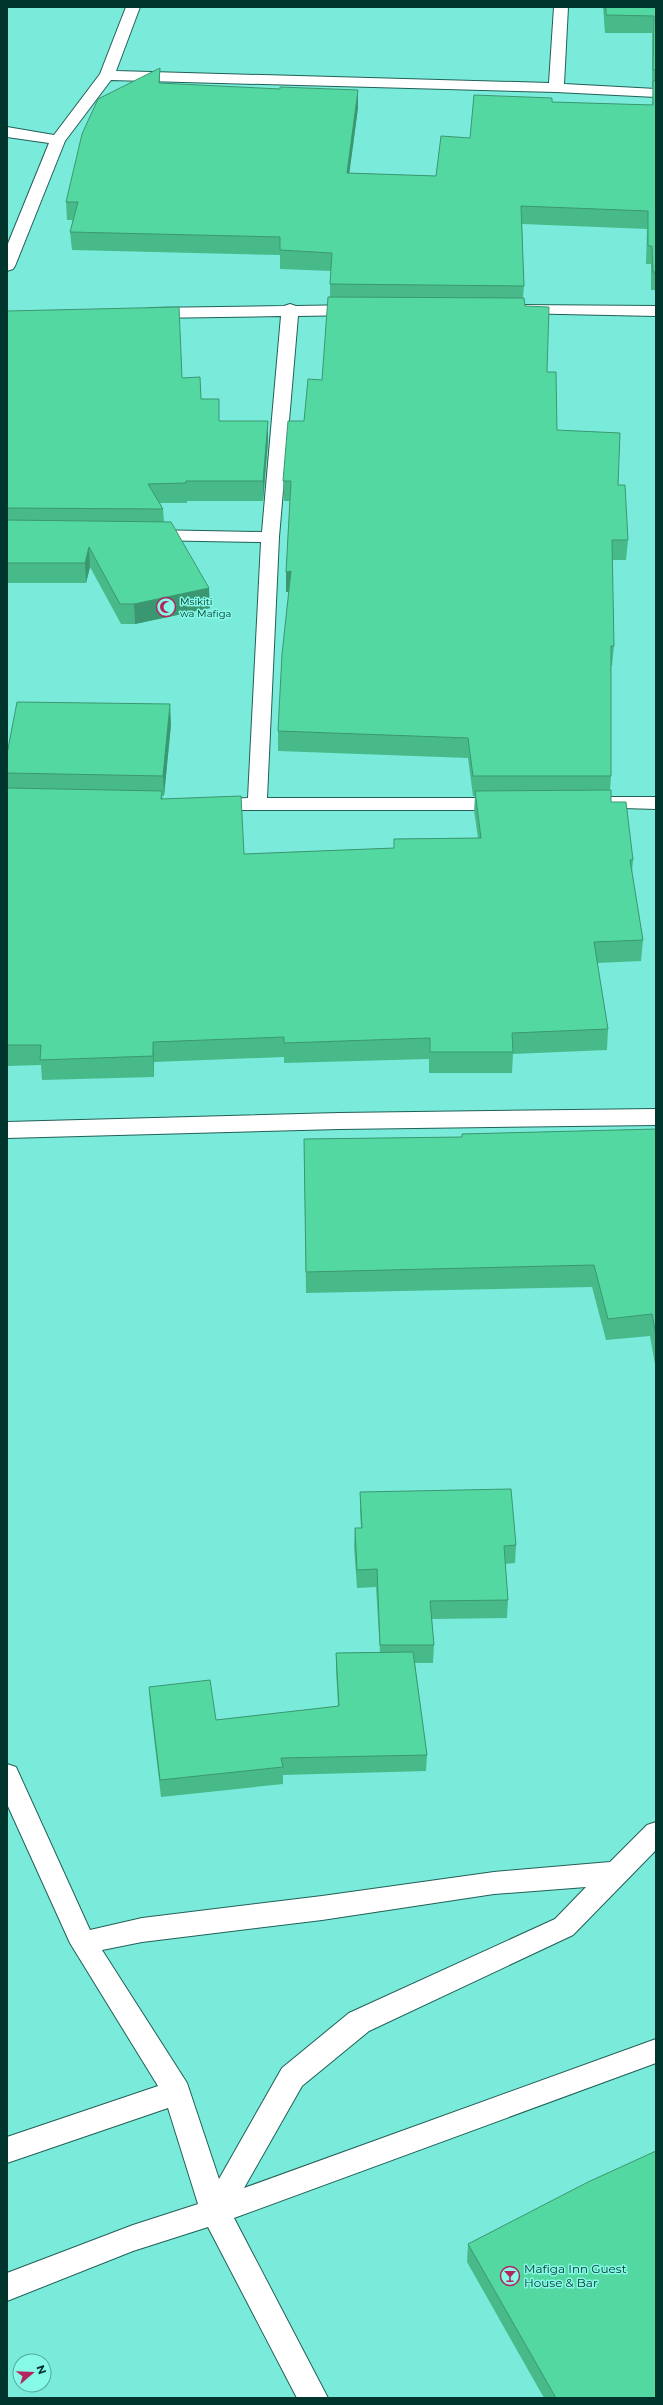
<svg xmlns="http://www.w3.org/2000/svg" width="663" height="2405" font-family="Montserrat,sans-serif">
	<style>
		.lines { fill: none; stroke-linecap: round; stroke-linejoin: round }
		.minor-casing { stroke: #226057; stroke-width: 2 }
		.minor { fill: #fff; fill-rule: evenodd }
		.wall { fill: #48ba8a }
		.shaded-wall { fill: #3b9771 }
		.building { fill: #54d8a1; stroke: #3b9771 }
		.labels { text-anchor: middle; stroke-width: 3; stroke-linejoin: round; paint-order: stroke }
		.poi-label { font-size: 10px; fill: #00352e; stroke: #87f9e7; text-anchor: start }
		.near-poi-label { font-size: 12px; fill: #00352e; stroke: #87f9e7; text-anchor: start }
	</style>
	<rect width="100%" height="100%" fill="#7aebda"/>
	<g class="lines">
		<defs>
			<g id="minor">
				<polygon points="126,7 140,7 116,71 549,83 554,7 568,7 564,84 656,89 656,97 556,92 111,80 65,141 15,266 13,269 7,271 7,246 49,143 7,137 7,127 54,135 100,74"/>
				<polygon points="290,304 296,306 358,305 364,307 366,310 364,313 358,315 298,316 279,537 267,798 505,798 512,800 515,804 512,808 505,810 211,810 204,808 201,804 204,800 248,798 261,542 148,540 142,539 139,535 142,531 148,530 262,532 281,316 150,318 144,316 142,313 144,310 150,308 284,306"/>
				<polygon points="520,305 656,306 656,316 514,313 512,310 514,307"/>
				<polygon points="597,797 656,797 656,809 590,807 587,803 590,799"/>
				<polygon points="656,1109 656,1125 339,1129 7,1138 7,1122 339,1113"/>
				<path d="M7,1764l9,3 74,163 52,-12 180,-22 172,-24 116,-10 37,-37 9,-3v28l-83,85 -204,96 -67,55 -58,102 412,-149v24l-422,155 94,180h-31l-89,-171 -75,24 -126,50v-28l126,-48 65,-21 -30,-96 -161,55v-26l151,-51 -88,-143 -63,-139zM586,1887l-31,32 -206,94 -67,55 -63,111 -32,-96 -85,-133 40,-8 180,-22 172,-26z"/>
			</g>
		</defs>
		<!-- minor casing -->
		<use href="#minor" class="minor-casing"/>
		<!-- minor -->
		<use href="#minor" class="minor"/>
	</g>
	<!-- wall -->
	<g class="wall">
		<polygon points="603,7 656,7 656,290 651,290 651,264 646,264 647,229 522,224 524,286 523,298 525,306 547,372 557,430 618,485 628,540 626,560 612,560 614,646 612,666 611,666 611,776 610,790 611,802 633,860 632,873 643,940 641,961 597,963 608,1029 607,1050 513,1054 512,1073 429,1073 429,1059 284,1063 284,1057 154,1062 154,1077 42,1080 41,1065 7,1066 7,754 171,724 164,796 162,796 163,799 244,854 394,848 394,839 478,838 474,811 475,796 473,796 468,758 278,751 278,731 289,592 286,592 286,572 290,501 284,501 283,481 304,421 322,380 330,297 330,284 331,271 280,269 280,255 72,250 70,232 73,220 67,220 66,202 160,68 160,83 358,108 349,173 436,176 470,138 552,102 652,105 653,87 652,87 652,33 605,33"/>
		<polygon points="7,311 182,378 201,399 219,421 268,441 263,501 187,501 187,503 160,503 163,509 164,522 210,608 135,624 121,624 90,567 86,583 7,583"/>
		<polygon points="656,1129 656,1370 650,1336 606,1340 592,1287 306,1293 304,1139 462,1137 462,1134"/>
		<polygon points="360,1492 516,1545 515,1563 505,1564 508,1600 507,1618 432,1619 434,1645 433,1663 415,1663 427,1755 426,1771 283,1775 283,1784 161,1797 150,1704 149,1687 216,1720 338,1706 336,1670 336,1653 380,1652 376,1587 357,1588 354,1546 355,1528 361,1528 360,1511"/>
		<polygon points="468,2244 656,2398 544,2398 467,2262"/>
	</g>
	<!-- shaded-wall -->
	<g class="shaded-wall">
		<polygon points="358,90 358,108 347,191 347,173"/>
		<polygon points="268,421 268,441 263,501 263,481"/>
		<polygon points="89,547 90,567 86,583 85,563"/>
		<polygon points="291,571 291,591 286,592 286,572"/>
		<polygon points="209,588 210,608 135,624 134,604"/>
		<polygon points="170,704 171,724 164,796 163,776"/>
		<polygon points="153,1042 154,1062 154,1077 153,1056"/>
	</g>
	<!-- building -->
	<g class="building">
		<polygon points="606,7 656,7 656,70 653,70 654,16 606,15"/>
		<polygon points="160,68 159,83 280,89 280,87 358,90 347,173 436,176 441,136 470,138 474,95 552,98 552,102 653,105 653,81 656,80 656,272 653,272 652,246 648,246 648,211 521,206 524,286 330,284 332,253 280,250 280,237 70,232 78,202 66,202 82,134 98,99"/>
		<polygon points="328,297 524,298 525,306 549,307 547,372 556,372 557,430 620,433 618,485 625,485 628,540 612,540 614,646 611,646 611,776 473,776 468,738 278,731 282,654 291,571 286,572 291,481 283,481 288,421 304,421 308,379 322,380"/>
		<polygon points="179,307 182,378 200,377 201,399 219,399 219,421 268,421 263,481 186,481 186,483 148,484 163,509 7,508 7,311"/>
		<polygon points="7,520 171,522 209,588 134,604 120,604 89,547 85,563 7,563"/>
		<polygon points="17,702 170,704 163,776 7,773 7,754"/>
		<polygon points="7,788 162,791 161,799 241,796 244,854 394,848 394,839 481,838 475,791 611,790 611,802 626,802 633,860 630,860 643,940 594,942 608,1029 512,1033 513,1052 430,1052 430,1038 284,1043 284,1037 153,1042 153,1056 40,1060 41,1045 7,1045"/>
		<polygon points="656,1129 656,1336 652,1314 608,1319 594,1265 306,1272 304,1139 462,1137 462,1134"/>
		<polygon points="511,1489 516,1545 504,1546 508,1600 430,1601 434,1645 380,1645 377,1569 357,1570 355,1528 362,1528 360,1492"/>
		<polygon points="413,1652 427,1755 281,1758 283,1767 160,1780 149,1687 210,1680 216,1720 339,1706 336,1653"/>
		<polygon points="656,2151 656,2398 556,2398 468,2244 588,2182"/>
	</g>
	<!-- icons -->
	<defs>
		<symbol id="mosque-ring" viewBox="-11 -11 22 22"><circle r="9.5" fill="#87f9e7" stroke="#b2255d" stroke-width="1.5"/><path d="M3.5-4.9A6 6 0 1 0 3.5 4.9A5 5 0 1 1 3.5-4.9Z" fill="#b2255d"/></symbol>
		<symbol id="bar-ring" viewBox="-11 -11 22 22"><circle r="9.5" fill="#87f9e7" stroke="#b2255d" stroke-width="1.5"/><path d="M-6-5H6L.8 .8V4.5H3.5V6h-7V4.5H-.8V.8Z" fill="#b2255d"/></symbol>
	</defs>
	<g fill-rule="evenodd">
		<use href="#mosque-ring" x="155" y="596" width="22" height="22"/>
		<use href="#bar-ring" x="499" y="2265" width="22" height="22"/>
	</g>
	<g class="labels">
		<!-- poi labels -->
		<g class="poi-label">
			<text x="180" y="605">Msikiti<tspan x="180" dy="12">wa Mafiga</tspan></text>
		</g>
		<!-- near-poi labels -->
		<g class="near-poi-label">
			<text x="524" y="2273">Mafiga Inn Guest<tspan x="524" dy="14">House &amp; Bar</tspan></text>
		</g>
	</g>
	<!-- border -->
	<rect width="663" height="2405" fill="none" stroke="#00352e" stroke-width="16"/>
	<!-- north arrow -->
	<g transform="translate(32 2373) rotate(71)"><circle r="19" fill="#87f9e7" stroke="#51ab9d"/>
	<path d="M0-3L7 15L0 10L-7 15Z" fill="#b2255d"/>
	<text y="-6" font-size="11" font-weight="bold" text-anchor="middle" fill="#00352e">N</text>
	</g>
</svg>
